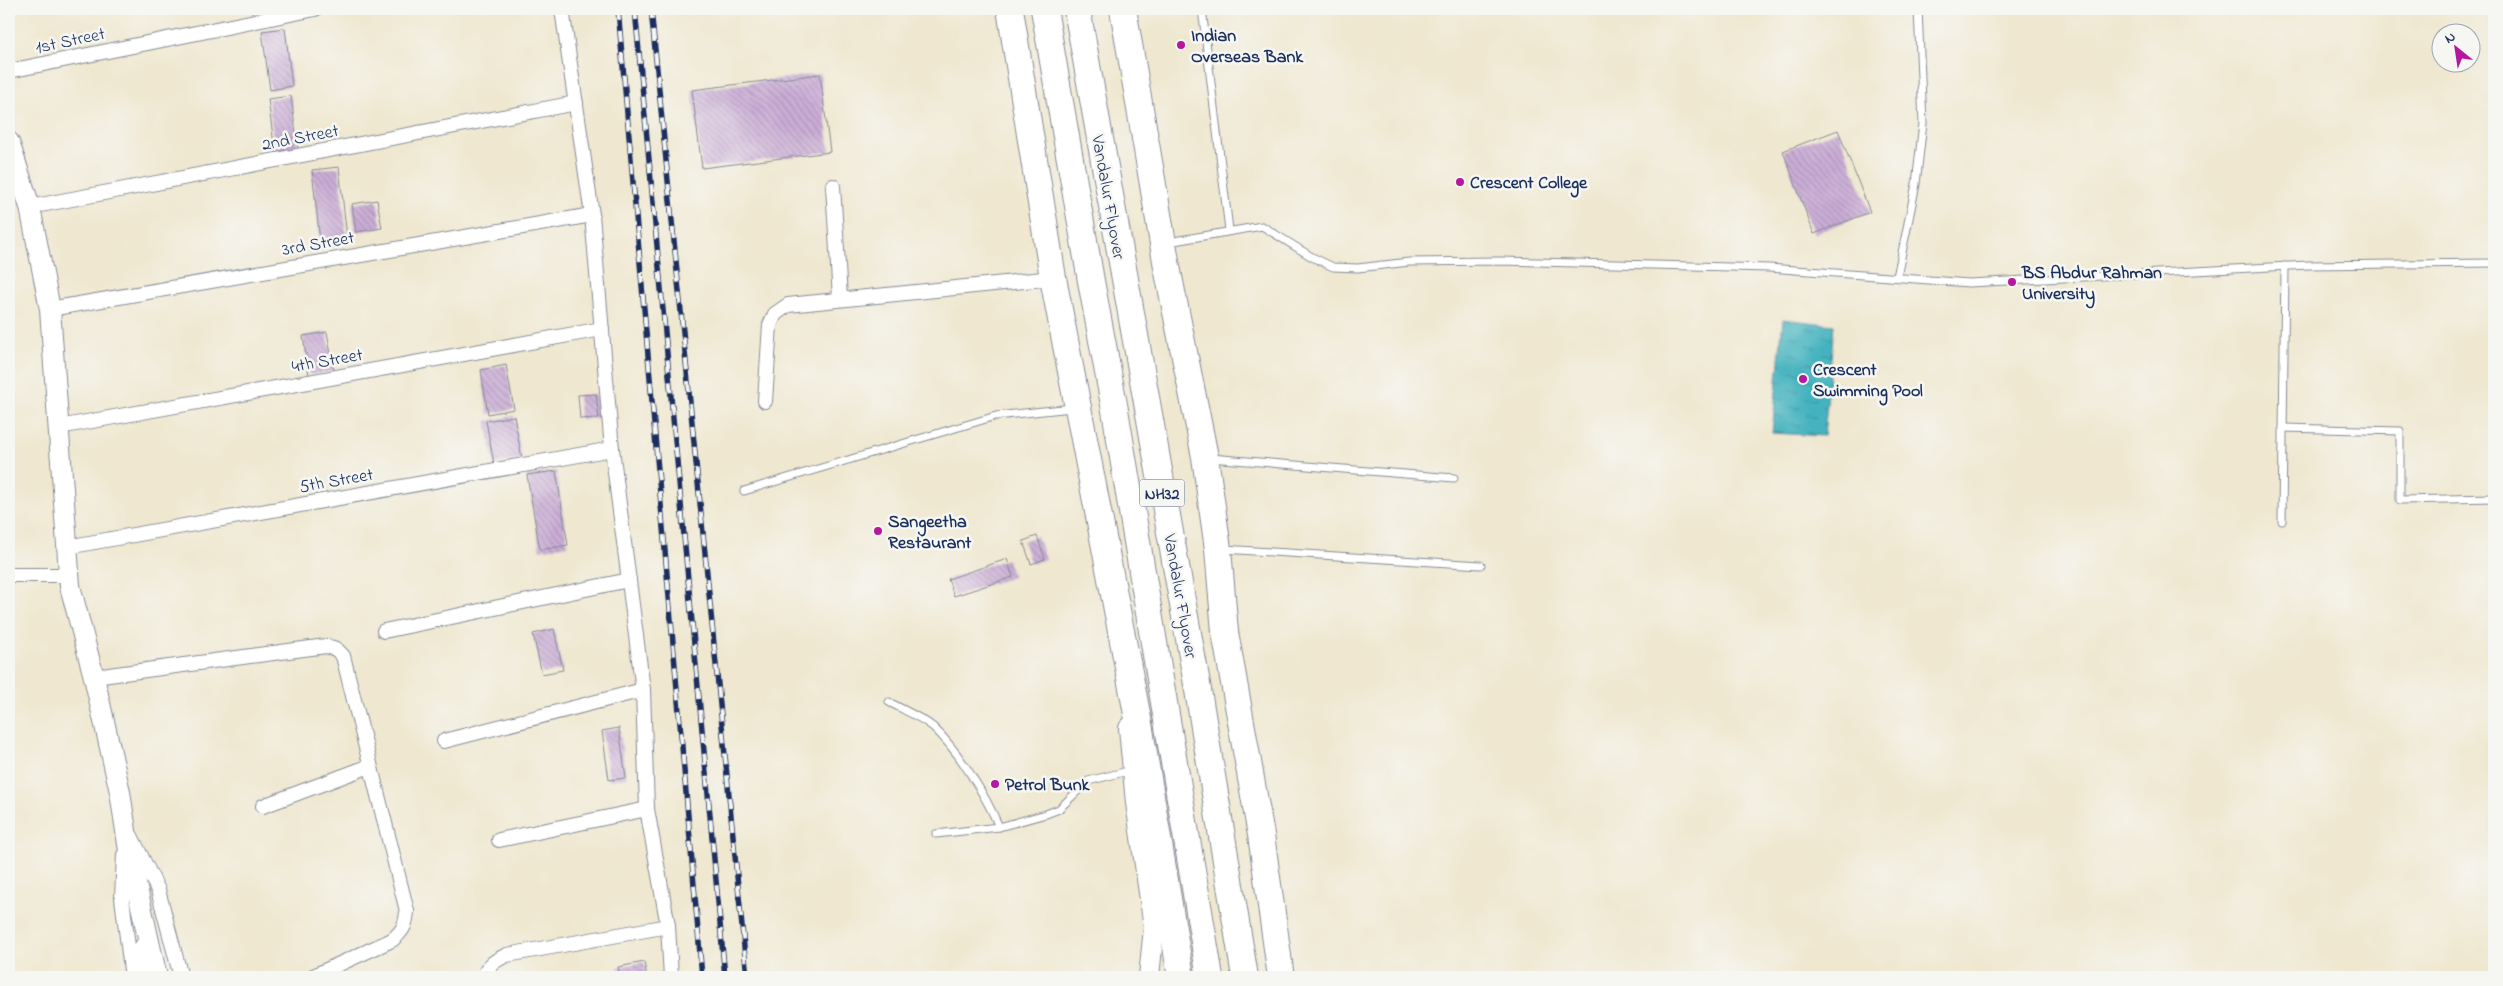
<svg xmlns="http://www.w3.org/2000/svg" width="2503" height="986" font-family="'Indie Flower',sans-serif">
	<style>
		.water { fill: url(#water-ripples); stroke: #30718e }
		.building { fill: url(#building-back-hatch) }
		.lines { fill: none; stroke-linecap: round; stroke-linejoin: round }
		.lane-casing { stroke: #858b96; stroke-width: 9 }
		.street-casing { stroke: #858b96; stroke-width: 16 }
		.secondary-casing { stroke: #858b96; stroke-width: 22 }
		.highway-casing { stroke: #858b96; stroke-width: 28 }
		.path { stroke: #858b96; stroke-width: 3; stroke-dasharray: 4 4; stroke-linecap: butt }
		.lane { stroke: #fff; stroke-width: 7 }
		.street { stroke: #fff; stroke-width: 14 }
		.secondary { stroke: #fff; stroke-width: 20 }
		.highway { stroke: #fff; stroke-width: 26 }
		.rail-casing { stroke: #1b2f5e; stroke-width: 5.5 }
		.rail { stroke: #f6f6f2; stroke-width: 4; stroke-dasharray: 11; stroke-linecap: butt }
		.poi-dot { fill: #b5179e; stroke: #f6f6f2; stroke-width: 2 }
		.labels { text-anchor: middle; stroke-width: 5; stroke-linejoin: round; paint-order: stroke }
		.shield { fill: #f6f6f2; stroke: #5d6b8a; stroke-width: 1 }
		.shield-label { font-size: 16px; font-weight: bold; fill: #1b2f5e }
		.poi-label { font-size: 18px; font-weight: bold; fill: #1b2f5e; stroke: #f6f6f2; text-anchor: start }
		.street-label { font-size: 18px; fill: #1b2f5e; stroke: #f6f6f2 }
	</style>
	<defs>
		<pattern id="water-ripples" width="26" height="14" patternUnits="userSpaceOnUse" patternTransform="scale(1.25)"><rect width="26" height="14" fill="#45b3bf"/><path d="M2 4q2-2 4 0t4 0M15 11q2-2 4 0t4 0" fill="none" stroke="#39929e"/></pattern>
		<pattern id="building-back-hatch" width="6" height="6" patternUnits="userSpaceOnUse" patternTransform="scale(1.25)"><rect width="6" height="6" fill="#ccaed7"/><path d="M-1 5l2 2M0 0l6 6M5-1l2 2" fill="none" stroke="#a58eb2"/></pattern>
	</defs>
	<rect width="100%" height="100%" fill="#f6f6f2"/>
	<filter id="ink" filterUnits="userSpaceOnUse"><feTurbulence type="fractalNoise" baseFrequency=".02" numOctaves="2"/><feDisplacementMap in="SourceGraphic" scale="10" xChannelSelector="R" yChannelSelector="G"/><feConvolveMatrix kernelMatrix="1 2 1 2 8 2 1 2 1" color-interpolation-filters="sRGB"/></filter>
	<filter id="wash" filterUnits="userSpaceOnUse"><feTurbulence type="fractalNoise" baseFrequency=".0096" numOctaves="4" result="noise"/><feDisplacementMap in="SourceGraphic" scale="20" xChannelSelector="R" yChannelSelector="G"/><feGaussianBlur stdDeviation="1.12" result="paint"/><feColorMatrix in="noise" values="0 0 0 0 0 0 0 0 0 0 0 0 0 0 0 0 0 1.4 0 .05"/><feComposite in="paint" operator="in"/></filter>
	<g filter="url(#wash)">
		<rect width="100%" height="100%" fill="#efe7cf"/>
		<!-- water -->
		<polygon class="water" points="1783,319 1834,325 1824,436 1772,433"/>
		<g id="blocks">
			<!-- building -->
			<g class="building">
				<polygon points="285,28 292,86 270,90 262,31"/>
				<polygon points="820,74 830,152 702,168 692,90"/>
				<polygon points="291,96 298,149 275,152 268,99"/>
				<polygon points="1838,130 1870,212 1814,234 1783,151"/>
				<polygon points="339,167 347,238 320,241 312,170"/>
				<polygon points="377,200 382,228 356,232 352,204"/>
				<polygon points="327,332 334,371 309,375 303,336"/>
				<polygon points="506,365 514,409 488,414 481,370"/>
				<polygon points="596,394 599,418 580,419 578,395"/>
				<polygon points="514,416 522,459 494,464 486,421"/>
				<polygon points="556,471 568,545 540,550 527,475"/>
				<polygon points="1037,536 1045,559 1031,564 1023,541"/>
				<polygon points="1007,559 1013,577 954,596 948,579"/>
				<polygon points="554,629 563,670 542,674 533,634"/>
				<polygon points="619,728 626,778 609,780 602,731"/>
				<polygon points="644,962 647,977 620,977 618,967"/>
			</g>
		</g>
	</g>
	<g filter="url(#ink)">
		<use href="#blocks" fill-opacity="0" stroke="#858b96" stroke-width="1"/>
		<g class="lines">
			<defs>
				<g id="lane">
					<polyline points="1202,9 1229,230"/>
					<polyline points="1168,242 1262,226 1312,257 1333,267 1358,268 1409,262 1499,261 1769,268 1969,283 2309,265 2494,263"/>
					<polyline points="1897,277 1916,184 1923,123 1918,9"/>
					<polyline points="2283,428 2400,431 2400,500 2494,498"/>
					<polyline points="1210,458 1454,478"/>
					<polyline points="744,491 996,416 1072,408"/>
					<polyline points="2282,521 2285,266"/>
					<polyline points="1223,549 1481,565"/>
					<path d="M889,702c14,8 32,15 44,25 25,23 53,69 66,100"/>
					<polyline points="936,834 999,827 1046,814 1059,809 1088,781 1132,770"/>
				</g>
				<g id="street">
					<polyline points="562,9 592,215 612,449 643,690 647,809 668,926 671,977"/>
					<polyline points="9,71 315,9"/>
					<polyline points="833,186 840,298"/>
					<polyline points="30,207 576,103"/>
					<polyline points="50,309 592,215"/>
					<polyline points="765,401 770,325 775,314 788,305 1053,278"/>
					<polyline points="59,427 602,329"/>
					<polyline points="67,547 612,449"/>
					<polyline points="9,575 69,575"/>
					<polyline points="384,631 629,580"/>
					<path d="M94,677l232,-31 10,3 7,7 64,255c-1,14 -4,20 -15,29l-81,37"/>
					<polyline points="444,741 643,690"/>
					<polyline points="263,806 370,766"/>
					<polyline points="131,836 158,890 181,977"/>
					<polyline points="499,840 647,809"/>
					<polyline points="124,855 122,898 131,970"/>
					<path d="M484,977c3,-12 12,-17 23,-22l161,-29"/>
				</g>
				<g id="secondary">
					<polyline points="9,142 30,207 50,309 70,586 94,677 120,792 130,857 157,977"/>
					<polyline points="1129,728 1136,803 1154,927 1149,977"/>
					<polyline points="141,977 137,959 148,942"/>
				</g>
				<g id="highway">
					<polyline points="1010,9 1053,278 1139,724 1181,977"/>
					<polyline points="1044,9 1091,281 1115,410 1210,977"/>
					<polyline points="1077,9 1197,684 1245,977"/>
					<polyline points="1123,9 1167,267 1205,457 1218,549 1225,632 1261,835 1281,977"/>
				</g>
			</defs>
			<!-- lane casing -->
			<use href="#lane" class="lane-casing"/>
			<!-- street casing -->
			<use href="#street" class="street-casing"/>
			<!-- secondary casing -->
			<use href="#secondary" class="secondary-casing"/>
			<!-- highway casing -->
			<use href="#highway" class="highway-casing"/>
			<!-- path -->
			<polyline class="path" points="980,9 990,10"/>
			<!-- lane -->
			<use href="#lane" class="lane"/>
			<!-- street -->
			<use href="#street" class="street"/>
			<!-- secondary -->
			<use href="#secondary" class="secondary"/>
			<!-- highway -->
			<use href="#highway" class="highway"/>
			<defs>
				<g id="rail">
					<polyline points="618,9 702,977"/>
					<polyline points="635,9 725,977"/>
					<polyline points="651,9 747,977"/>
				</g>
			</defs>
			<!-- rail casing -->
			<use href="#rail" class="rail-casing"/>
			<!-- rail -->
			<use href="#rail" class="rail"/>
		</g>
	</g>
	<!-- markers -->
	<g class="poi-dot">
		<circle cx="1181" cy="45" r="5"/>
		<circle cx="1460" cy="182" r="5"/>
		<circle cx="2012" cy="282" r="5"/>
		<circle cx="1803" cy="379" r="5"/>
		<circle cx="878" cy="531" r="5"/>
		<circle cx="995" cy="784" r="5"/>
	</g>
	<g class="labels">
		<!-- shield labels -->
		<rect class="shield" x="1139.5" y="479.5" width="45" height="27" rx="4"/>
		<g class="shield-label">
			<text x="1162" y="499">NH32</text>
		</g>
		<!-- poi labels -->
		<g class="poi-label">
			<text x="1191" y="41">Indian<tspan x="1191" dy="21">Overseas Bank</tspan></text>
			<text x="1470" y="188">Crescent College</text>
			<text x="2022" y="278">BS Abdur Rahman<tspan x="2022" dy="21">University</tspan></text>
			<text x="1813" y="375">Crescent<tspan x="1813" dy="21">Swimming Pool</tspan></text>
			<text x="888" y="527">Sangeetha<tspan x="888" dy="21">Restaurant</tspan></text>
			<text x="1005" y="790">Petrol Bunk</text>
		</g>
		<!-- street labels -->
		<g class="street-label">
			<text transform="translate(70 40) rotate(-12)" y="6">1st Street</text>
			<text transform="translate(300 137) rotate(-11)" y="6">2nd Street</text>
			<text transform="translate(1109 197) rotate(80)" y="6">Vandalur Flyover</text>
			<text transform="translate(318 243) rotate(-10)" y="6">3rd Street</text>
			<text transform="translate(327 360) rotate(-10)" y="6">4th Street</text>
			<text transform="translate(336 480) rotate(-10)" y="6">5th Street</text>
			<text transform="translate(1181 596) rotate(80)" y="6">Vandalur Flyover</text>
		</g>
	</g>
	<!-- margin -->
	<rect width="2503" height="986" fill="none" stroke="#f6f6f2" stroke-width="30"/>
	<!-- north arrow -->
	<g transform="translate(2456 48) rotate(330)"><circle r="24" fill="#f6f6f2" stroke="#9ea6b7"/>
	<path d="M0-4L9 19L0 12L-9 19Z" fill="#b5179e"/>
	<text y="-8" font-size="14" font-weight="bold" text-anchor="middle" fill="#1b2f5e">N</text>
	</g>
</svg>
